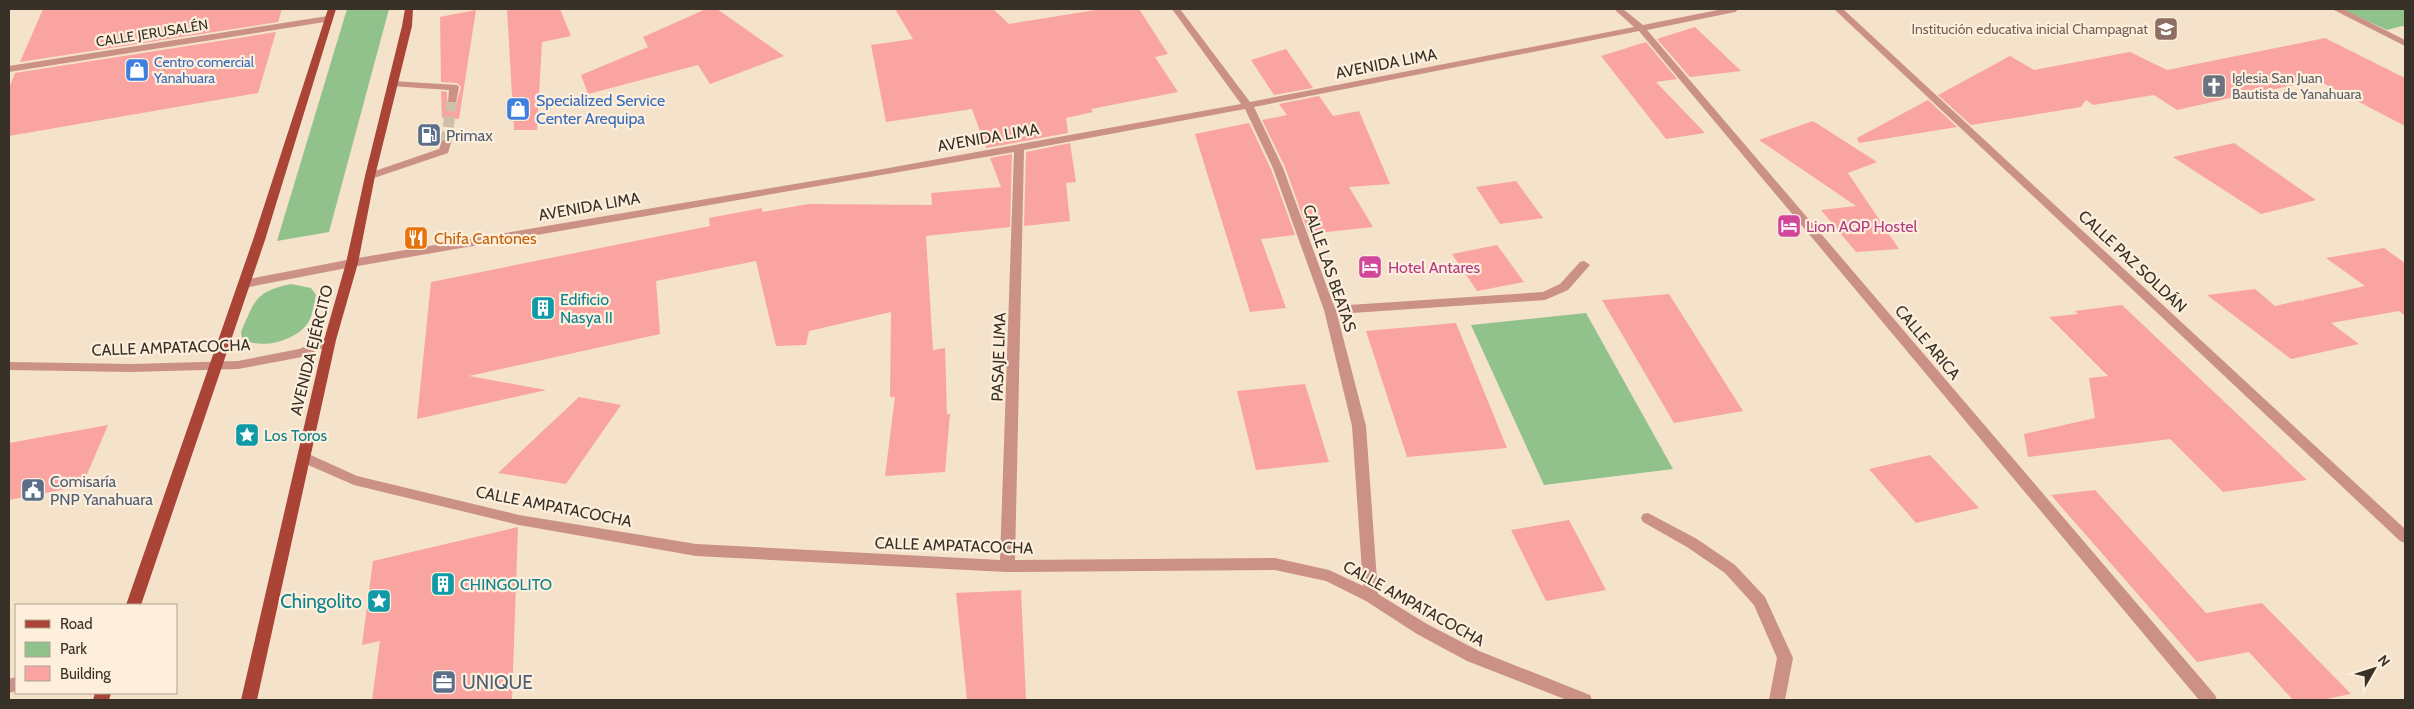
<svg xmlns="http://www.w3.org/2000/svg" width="2414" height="709" font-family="Cabin,sans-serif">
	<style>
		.green { fill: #92c28c }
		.building { fill: #faa4a1 }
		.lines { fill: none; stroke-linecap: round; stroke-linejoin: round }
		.minor-tunnel { stroke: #cebfaa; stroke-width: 11; stroke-dasharray: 11 5; stroke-linecap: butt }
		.minor { fill: #cb9086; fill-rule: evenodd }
		.major { fill: #aa4436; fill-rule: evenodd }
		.labels { text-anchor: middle; stroke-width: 4.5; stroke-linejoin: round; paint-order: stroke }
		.far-education-label { font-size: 14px; fill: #785e54; stroke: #feefdc; text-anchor: end }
		.far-street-label { font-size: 14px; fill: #383128; stroke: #feefdc }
		.far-shop-label { font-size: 14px; fill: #366cbe; stroke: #feefdc; text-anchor: start }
		.far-worship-label { font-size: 14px; fill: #5b616d; stroke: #feefdc; text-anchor: start }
		.street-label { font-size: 16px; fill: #383128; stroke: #feefdc }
		.shop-label { font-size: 16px; fill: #366cbe; stroke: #feefdc; text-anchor: start }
		.service-label { font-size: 16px; fill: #4e5e75; stroke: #feefdc; text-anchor: start }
		.hotel-label { font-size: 16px; fill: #b23c85; stroke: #feefdc; text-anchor: start }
		.food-label { font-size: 16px; fill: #c56008; stroke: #feefdc; text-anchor: start }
		.culture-label { font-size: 16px; fill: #0d838f; stroke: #feefdc; text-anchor: start }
		.near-culture-label { font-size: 19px; fill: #0d838f; stroke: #feefdc; text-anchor: end }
		.near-service-label { font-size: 19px; fill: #4e5e75; stroke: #feefdc; text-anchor: start }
	</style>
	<rect width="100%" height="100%" fill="#f4e2ca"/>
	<!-- green -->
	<g class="green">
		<polygon points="347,9 389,9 329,232 277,241"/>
		<polygon points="2341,9 2405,9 2405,27 2402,26 2387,30"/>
		<path d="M291,284l20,4 5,7c-2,8 -3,19 -7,26 -11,20 -50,30 -67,17l-1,-6c14,-31 13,-40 50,-48z"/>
		<polygon points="1586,313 1673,469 1544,485 1471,325"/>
	</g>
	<!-- building -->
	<g class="building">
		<polygon points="43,9 282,9 278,22 20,62"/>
		<polygon points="507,9 560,9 571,36 542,42 537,130 514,130"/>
		<polygon points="706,9 717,9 784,56 710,84 698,65 588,94 581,75 648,47 643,37"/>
		<polygon points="895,9 993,9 1009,24 1102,9 1139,9 1168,54 1155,57 1178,92 1091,109 1093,112 1066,118 1068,133 986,148 972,109 886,122 871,45 913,39"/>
		<polygon points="476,10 459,119 442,118 441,91 447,92 447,103 456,104 461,87 457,83 441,82 440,17"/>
		<polygon points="1695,27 1741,71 1690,77 1657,39"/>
		<polygon points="276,32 258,93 9,136 9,88 15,73"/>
		<polygon points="2325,38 2405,78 2405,126 2317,80 2238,97 2233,94 2230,98 2177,110 2154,95 2093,105 2086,100 2081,107 1971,125 1938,95 2010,56 2034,70 2130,52 2167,70"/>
		<polygon points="1646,42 1677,79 1656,82 1705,133 1666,139 1601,56"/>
		<polygon points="1286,49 1313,88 1274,95 1251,60"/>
		<polygon points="1319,96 1333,116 1359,111 1390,184 1349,187 1373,227 1309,234 1285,167 1262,120 1287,115 1279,104"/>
		<polygon points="1928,100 1957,127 1859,143 1857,138"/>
		<polygon points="1813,121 1877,162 1848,173 1899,249 1856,252 1821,210 1856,206 1759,140"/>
		<polygon points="1249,123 1271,169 1295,235 1261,239 1286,308 1250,312 1195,134"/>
		<polygon points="1070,143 1076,182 1066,183 1070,221 1024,226 1026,152"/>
		<polygon points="2234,143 2316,200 2261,214 2173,157"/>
		<polygon points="1012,154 1010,227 926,236 933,350 945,348 947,414 950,414 945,472 885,476 895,397 890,397 891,312 809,331 806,345 776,346 756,261 656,281 660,334 469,376 546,390 417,419 431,282 710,226 709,218 762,208 762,212 809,204 932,205 931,193 1001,187 990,158"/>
		<polygon points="1516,181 1543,218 1500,224 1476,187"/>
		<polygon points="1497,245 1524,282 1477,291 1452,254"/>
		<polygon points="2384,248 2405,263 2405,316 2399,311 2331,323 2359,344 2291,359 2207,295 2255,289 2275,306 2301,300 2303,302 2303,300 2365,286 2326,258"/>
		<polygon points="1669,294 1743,411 1674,423 1602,300"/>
		<polygon points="2122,305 2307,480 2223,492 2170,439 2028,457 2024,434 2095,418 2089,378 2108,376 2049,317 2078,314 2075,311"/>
		<polygon points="1456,323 1507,448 1407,457 1366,331"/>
		<polygon points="1305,384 1329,462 1256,470 1237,391"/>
		<polygon points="579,397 621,405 566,484 498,473"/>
		<polygon points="108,425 82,486 9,500 9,443"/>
		<polygon points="1930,455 1979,508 1916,523 1869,469"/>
		<polygon points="2095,490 2206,613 2262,603 2351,694 2321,700 2293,700 2249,652 2197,662 2051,495"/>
		<polygon points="1569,520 1606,590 1546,601 1511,530"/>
		<polygon points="518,527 512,700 372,700 380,641 362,645 373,561"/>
		<polygon points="1021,590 1026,700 967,700 956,593"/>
	</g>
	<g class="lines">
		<!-- minor-tunnel -->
		<polyline class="minor-tunnel" points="446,143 452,100"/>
		<!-- minor -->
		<g class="minor">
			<polygon points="405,9 414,9 409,12"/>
			<path d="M1172,9h8l70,93 384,-75 -20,-18h9l20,16 80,-16h16l-4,3 -88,18 568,665 2,5h-18l-560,-669 -385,76 29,61 51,138 209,-14 17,-8 20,-22 4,-1 6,4 -22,25 -23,10 -208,14 29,112 12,168 49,30 52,27 111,44 2,5h-25l-100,-39 -50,-27 -51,-33 -40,-20 -51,-11 -268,2 -311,-16 -177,-31 -165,-40 -55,-24 -2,-4 2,-4 5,-1 53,24 162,39 177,29 304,16 14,-408 -662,115 -108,21 -6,-4 6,-4 108,-21 520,-88 369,-67zM1245,109l28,59 51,142 28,116 11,160 -34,-16 -54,-12 -260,2 9,-410z"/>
			<polygon points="1834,9 1843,9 2405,529 2405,543 2400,541"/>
			<polygon points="2332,9 2343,9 2405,40 2405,46"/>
			<polygon points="328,16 333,19 331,21 9,72 9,66"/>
			<polygon points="393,81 457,85 459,87 456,102 448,102 449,90 390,86 388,84"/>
			<polygon points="446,140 451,143 448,153 374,178 366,178 365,176 366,174 439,149 442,141"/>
			<polygon points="330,336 336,340 334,343 302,357 238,369 131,372 9,370 9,362 131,364 238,361 299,349"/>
			<polygon points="1648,513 1697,539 1735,565 1765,597 1793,658 1785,700 1769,700 1777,658 1754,605 1725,573 1687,547 1643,522 1641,518 1643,514"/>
			<polygon points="16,677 16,691 9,693 9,679"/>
		</g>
		<!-- major -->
		<g class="major">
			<polygon points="328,9 336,9 265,240 141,605 126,605 253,240"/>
			<polygon points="405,9 413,9 412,26 375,176 358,263 336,340 257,700 241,700 324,340 346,263 365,176 402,26"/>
			<polygon points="95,693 111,693 109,700 93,700"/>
		</g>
	</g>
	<!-- icons -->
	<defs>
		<symbol id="school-square" viewBox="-11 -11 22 22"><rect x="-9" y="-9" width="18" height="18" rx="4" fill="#8d6e63" stroke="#feefdc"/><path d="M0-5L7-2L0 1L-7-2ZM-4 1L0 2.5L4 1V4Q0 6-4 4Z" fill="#fff"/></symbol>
		<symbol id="shop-square" viewBox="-11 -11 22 22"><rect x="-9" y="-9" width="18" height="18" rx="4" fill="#3f7fe0" stroke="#feefdc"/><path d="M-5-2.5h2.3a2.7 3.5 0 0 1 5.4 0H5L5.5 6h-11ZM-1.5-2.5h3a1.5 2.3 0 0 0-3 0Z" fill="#fff"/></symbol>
		<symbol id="church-square" viewBox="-11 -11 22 22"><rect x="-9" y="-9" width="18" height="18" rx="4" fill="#6b7280" stroke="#feefdc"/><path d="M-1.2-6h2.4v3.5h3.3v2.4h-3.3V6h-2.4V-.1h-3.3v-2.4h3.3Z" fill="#fff"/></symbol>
		<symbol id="fuel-square" viewBox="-11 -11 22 22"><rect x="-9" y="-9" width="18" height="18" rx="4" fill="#5c6f8a" stroke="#feefdc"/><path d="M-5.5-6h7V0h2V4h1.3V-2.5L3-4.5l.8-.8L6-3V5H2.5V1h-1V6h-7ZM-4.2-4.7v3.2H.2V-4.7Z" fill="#fff"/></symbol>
		<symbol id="hotel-square" viewBox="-11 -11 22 22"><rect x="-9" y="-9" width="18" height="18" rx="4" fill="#d1479c" stroke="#feefdc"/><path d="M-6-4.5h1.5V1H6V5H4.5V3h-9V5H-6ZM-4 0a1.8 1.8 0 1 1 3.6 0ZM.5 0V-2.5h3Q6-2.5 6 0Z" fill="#fff"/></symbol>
		<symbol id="restaurant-square" viewBox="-11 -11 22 22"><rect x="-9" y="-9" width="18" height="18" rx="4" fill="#e8710a" stroke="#feefdc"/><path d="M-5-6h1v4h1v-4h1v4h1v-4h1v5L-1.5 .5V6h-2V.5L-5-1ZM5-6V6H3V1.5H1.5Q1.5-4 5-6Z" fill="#fff"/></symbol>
		<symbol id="building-square" viewBox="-11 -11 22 22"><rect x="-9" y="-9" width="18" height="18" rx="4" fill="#0f9aa8" stroke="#feefdc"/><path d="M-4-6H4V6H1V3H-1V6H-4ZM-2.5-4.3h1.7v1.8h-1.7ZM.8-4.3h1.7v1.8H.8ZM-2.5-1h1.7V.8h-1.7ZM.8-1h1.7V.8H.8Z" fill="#fff"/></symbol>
		<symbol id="sight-square" viewBox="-11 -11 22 22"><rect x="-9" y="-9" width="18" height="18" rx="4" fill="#0f9aa8" stroke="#feefdc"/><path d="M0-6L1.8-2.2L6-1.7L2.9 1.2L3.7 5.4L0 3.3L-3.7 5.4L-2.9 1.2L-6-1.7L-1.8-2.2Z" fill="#fff"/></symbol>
		<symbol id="civic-square" viewBox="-11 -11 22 22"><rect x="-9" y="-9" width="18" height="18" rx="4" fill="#5c6f8a" stroke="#feefdc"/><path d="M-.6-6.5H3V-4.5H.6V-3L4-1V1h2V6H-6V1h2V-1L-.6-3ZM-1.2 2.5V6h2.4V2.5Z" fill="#fff"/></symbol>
		<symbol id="office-square" viewBox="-11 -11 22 22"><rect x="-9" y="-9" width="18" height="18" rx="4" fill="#5c6f8a" stroke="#feefdc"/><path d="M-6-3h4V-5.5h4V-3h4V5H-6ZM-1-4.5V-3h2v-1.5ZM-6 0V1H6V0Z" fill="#fff"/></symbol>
	</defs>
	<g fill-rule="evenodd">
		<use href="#school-square" x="2152" y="15" width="28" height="28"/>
		<use href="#shop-square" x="123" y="56" width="28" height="28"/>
		<use href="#church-square" x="2200" y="72" width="28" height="28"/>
		<use href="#shop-square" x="504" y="95" width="28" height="28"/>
		<use href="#fuel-square" x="415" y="121" width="28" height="28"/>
		<use href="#hotel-square" x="1775" y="212" width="28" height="28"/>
		<use href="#restaurant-square" x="402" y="224" width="28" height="28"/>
		<use href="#hotel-square" x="1356" y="253" width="28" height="28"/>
		<use href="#building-square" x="529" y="294" width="28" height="28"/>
		<use href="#sight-square" x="233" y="421" width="28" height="28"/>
		<use href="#civic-square" x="19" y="476" width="28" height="28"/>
		<use href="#building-square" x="429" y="570" width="28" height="28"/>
		<use href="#sight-square" x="365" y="587" width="28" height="28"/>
		<use href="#office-square" x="430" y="668" width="28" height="28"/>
	</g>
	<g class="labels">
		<!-- far-education labels -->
		<g class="far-education-label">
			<text x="2148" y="34">Institución educativa inicial Champagnat</text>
		</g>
		<!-- far-street labels -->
		<g class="far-street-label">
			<text transform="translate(152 33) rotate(-9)" y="5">CALLE JERUSALÉN</text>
		</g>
		<!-- far-shop labels -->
		<g class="far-shop-label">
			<text x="154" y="67">Centro comercial<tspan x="154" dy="16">Yanahuara</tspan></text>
		</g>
		<!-- far-worship labels -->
		<g class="far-worship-label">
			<text x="2232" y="83">Iglesia San Juan<tspan x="2232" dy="16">Bautista de Yanahuara</tspan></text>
		</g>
		<!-- street labels -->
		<g class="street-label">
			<text transform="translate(1386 63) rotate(-11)" y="6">AVENIDA LIMA</text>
			<text transform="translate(988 137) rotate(-10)" y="6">AVENIDA LIMA</text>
			<text transform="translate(589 206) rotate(-10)" y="6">AVENIDA LIMA</text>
			<text transform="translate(2133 261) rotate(43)" y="6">CALLE PAZ SOLDÁN</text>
			<text transform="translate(1330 268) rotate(71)" y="6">CALLE LAS BEATAS</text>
			<text transform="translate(1928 342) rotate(50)" y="6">CALLE ARICA</text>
			<text transform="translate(171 347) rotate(-2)" y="6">CALLE AMPATACOCHA</text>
			<text transform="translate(311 350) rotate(-76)" y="6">AVENIDA EJÉRCITO</text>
			<text transform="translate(998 357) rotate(-88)" y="6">PASAJE LIMA</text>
			<text transform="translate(554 506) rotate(11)" y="6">CALLE AMPATACOCHA</text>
			<text transform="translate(954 545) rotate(2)" y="6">CALLE AMPATACOCHA</text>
			<text transform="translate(1414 603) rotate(29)" y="6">CALLE AMPATACOCHA</text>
		</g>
		<!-- shop labels -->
		<g class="shop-label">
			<text x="536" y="106">Specialized Service<tspan x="536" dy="18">Center Arequipa</tspan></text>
		</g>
		<!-- service labels -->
		<g class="service-label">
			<text x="446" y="141">Primax</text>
			<text x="50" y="487">Comisaría<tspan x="50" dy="18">PNP Yanahuara</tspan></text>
		</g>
		<!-- hotel labels -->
		<g class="hotel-label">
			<text x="1806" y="232">Lion AQP Hostel</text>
			<text x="1388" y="273">Hotel Antares</text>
		</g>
		<!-- food labels -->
		<g class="food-label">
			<text x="434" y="244">Chifa Cantones</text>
		</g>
		<!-- culture labels -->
		<g class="culture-label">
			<text x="560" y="305">Edificio<tspan x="560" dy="18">Nasya II</tspan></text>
			<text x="264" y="441">Los Toros</text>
			<text x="460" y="590">CHINGOLITO</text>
		</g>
		<!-- near-culture labels -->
		<g class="near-culture-label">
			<text x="362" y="608">Chingolito</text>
		</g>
		<!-- near-service labels -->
		<g class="near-service-label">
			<text x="462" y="689">UNIQUE</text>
		</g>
	</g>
	<!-- border -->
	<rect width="2414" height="709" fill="none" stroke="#383128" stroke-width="20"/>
	<!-- legend -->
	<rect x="15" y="604" width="162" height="90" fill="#feefdc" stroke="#afa394"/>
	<rect x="25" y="620" width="25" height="8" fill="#aa4436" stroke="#afa394"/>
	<text x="60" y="629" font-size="15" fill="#383128">Road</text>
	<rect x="25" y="642" width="25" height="15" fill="#92c28c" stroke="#afa394"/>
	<text x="60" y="654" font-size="15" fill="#383128">Park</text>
	<rect x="25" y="666" width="25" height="15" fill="#faa4a1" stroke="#afa394"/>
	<text x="60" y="679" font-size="15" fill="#383128">Building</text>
	<!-- north arrow -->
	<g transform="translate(2374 669) rotate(51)" stroke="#feefdc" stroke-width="4" paint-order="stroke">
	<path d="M0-4L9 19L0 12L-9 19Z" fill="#383128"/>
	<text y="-8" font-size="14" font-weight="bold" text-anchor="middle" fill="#383128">N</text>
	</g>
</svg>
